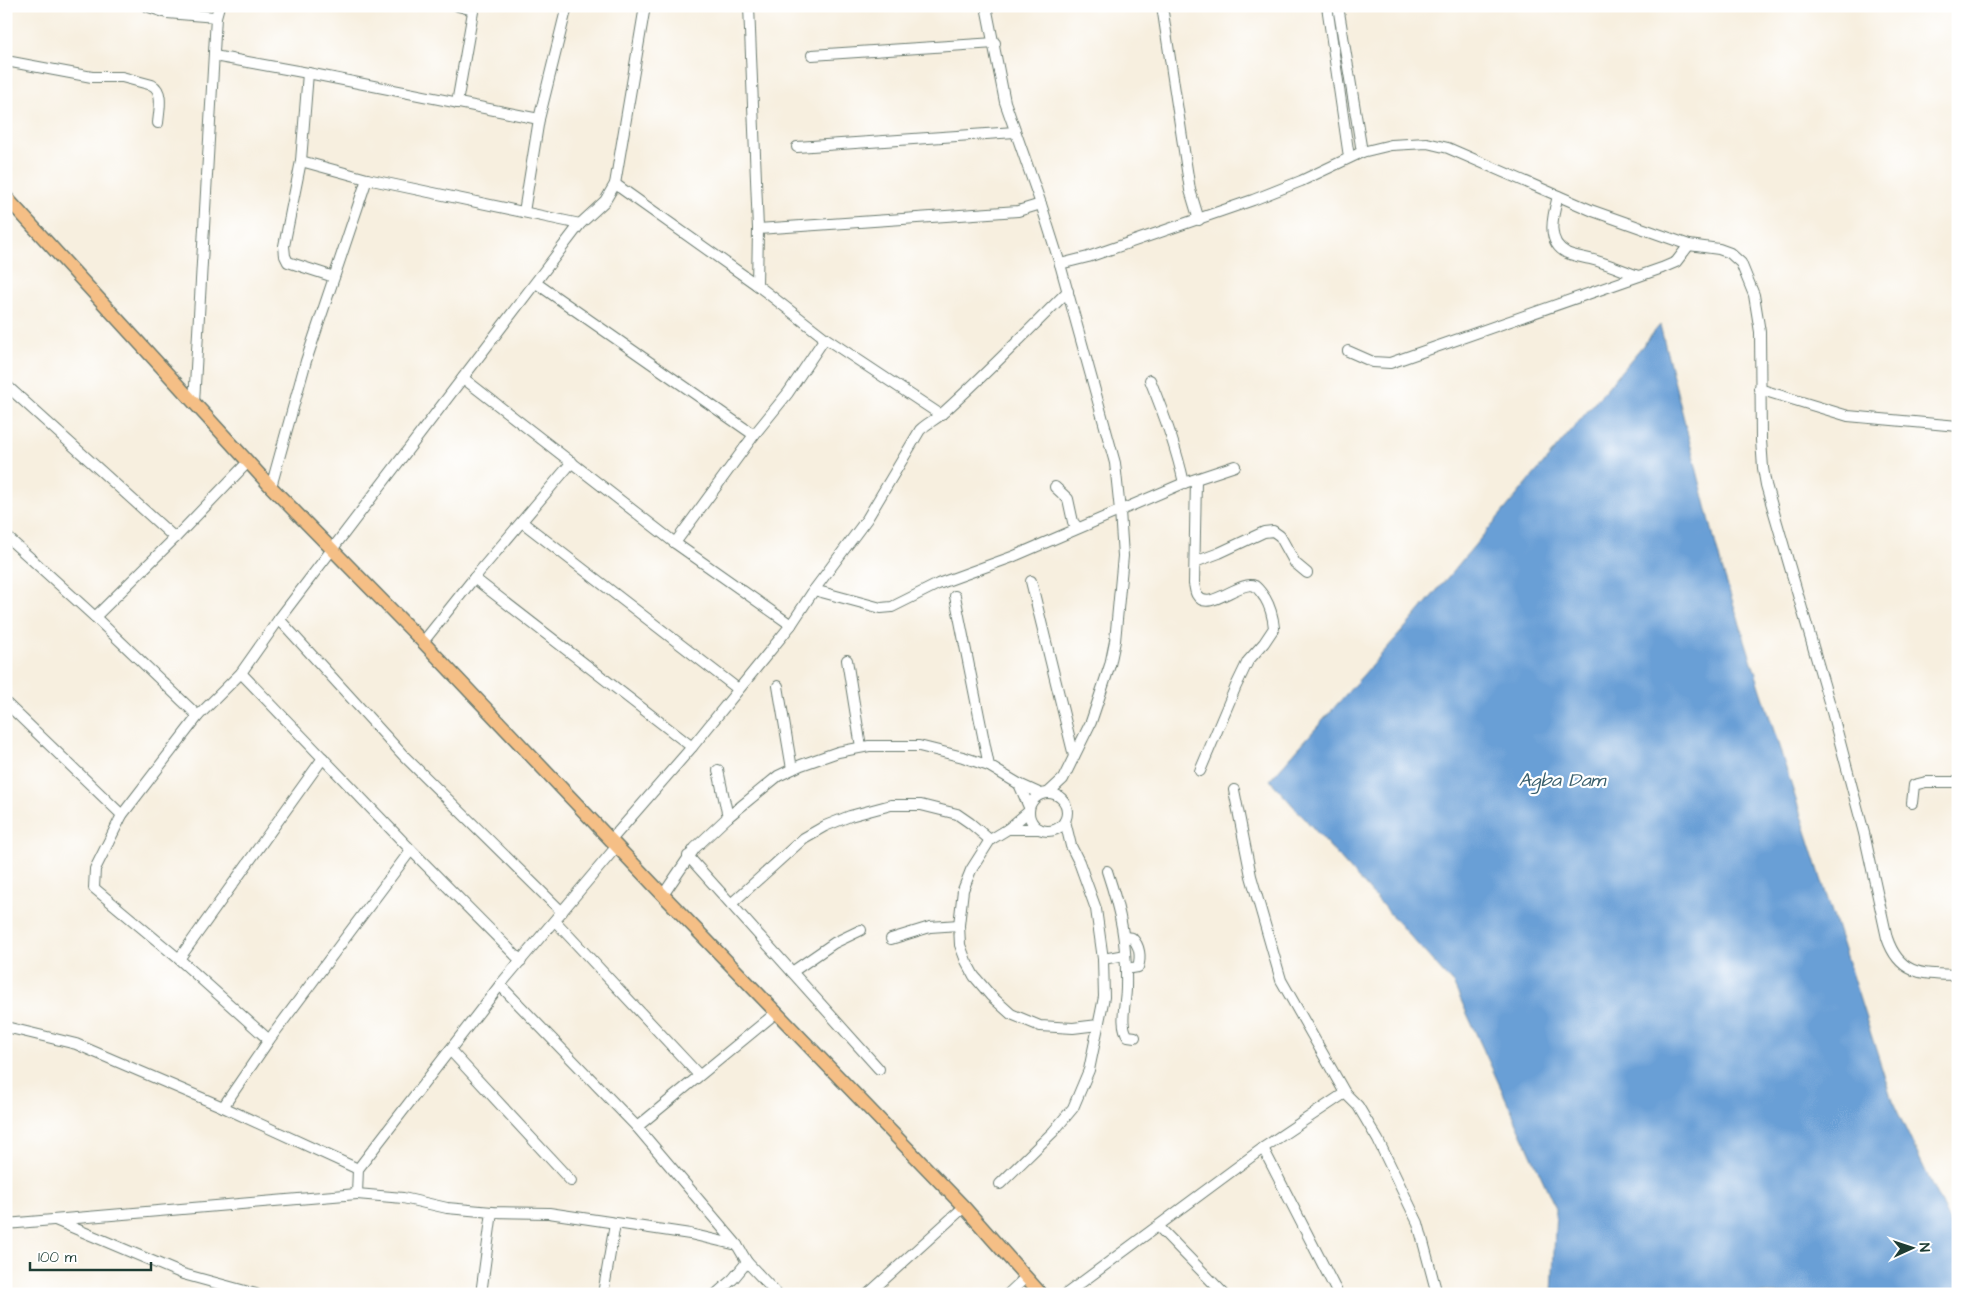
<svg xmlns="http://www.w3.org/2000/svg" width="1964" height="1300" font-family="'Architects Daughter',sans-serif">
	<style>
		.water { fill: #699fd6; stroke: #446e85 }
		.lines { fill: none; stroke-linecap: round; stroke-linejoin: round }
		.minor-casing { stroke: #6b7b70; stroke-width: 12 }
		.major-casing { stroke: #6b7b70; stroke-width: 15 }
		.minor { stroke: #fff; stroke-width: 10 }
		.major { stroke: #f5bf86; stroke-width: 12 }
		.labels { text-anchor: middle; stroke-width: 4.5; stroke-linejoin: round; paint-order: stroke }
		.water-label { font-size: 19px; font-style: italic; fill: #395f6d; stroke: #fff }
	</style>
	<rect width="100%" height="100%" fill="#fff"/>
	<filter id="ink" filterUnits="userSpaceOnUse"><feTurbulence type="fractalNoise" baseFrequency=".02" numOctaves="2"/><feDisplacementMap in="SourceGraphic" scale="10" xChannelSelector="R" yChannelSelector="G"/><feConvolveMatrix kernelMatrix="1 2 1 2 8 2 1 2 1" color-interpolation-filters="sRGB"/></filter>
	<filter id="wash" filterUnits="userSpaceOnUse"><feTurbulence type="fractalNoise" baseFrequency=".0096" numOctaves="4" result="noise"/><feDisplacementMap in="SourceGraphic" scale="20" xChannelSelector="R" yChannelSelector="G"/><feGaussianBlur stdDeviation="1.12" result="paint"/><feColorMatrix in="noise" values="0 0 0 0 0 0 0 0 0 0 0 0 0 0 0 0 0 1.4 0 .05"/><feComposite in="paint" operator="in"/></filter>
	<g filter="url(#wash)">
		<rect width="100%" height="100%" fill="#f7efdf"/>
		<!-- water -->
		<polygon class="water" points="1660,325 1721,565 1892,1100 1958,1240 1958,1293 1956,1294 1552,1294 1556,1209 1454,985 1270,780 1411,621"/>
	</g>
	<g filter="url(#ink)">
		<g class="lines">
			<defs>
				<g id="minor">
					<polyline points="146,6 167,13 216,17"/>
					<polyline points="458,6 473,10"/>
					<polyline points="749,6 758,229 757,285"/>
					<polyline points="986,6 1005,102 1041,204 1060,264 1115,463 1120,511 1123,556 1115,641 1110,665 1091,722 1063,779 1048,793"/>
					<polyline points="1162,6 1190,190 1199,220"/>
					<polyline points="1327,6 1349,157"/>
					<polyline points="1338,6 1362,152"/>
					<polyline points="812,55 995,43"/>
					<polyline points="214,56 308,73 539,119"/>
					<path d="M6,61l86,16h30l30,8c12,6 7,26 6,38"/>
					<polyline points="308,73 301,161 284,246 285,256 288,262 334,277"/>
					<polyline points="457,103 474,6"/>
					<polyline points="797,147 1015,132"/>
					<polyline points="301,161 367,179 580,224"/>
					<polyline points="615,184 757,285 825,338 941,415"/>
					<path d="M1558,196c-5,19 -13,46 9,57 7,3 15,4 23,6 16,4 32,11 48,17"/>
					<polyline points="524,212 539,119 567,6"/>
					<polyline points="758,229 1018,211 1041,204"/>
					<path d="M1060,264l28,-7 165,-57 48,-19 61,-29 29,-7 36,-2 21,5 145,63 96,34 30,4 11,4 11,10 13,32 6,37 1,108 2,28 3,17 66,227 32,121 23,105c13,38 36,36 71,37"/>
					<polyline points="536,283 754,435"/>
					<polyline points="1348,351 1373,362 1390,363 1662,268 1676,262 1689,245"/>
					<polyline points="463,378 675,543 791,625"/>
					<path d="M1150,380c14,34 26,67 34,103"/>
					<polyline points="6,385 175,538"/>
					<polyline points="1759,389 1848,416 1958,426"/>
					<polyline points="194,403 216,17 219,6"/>
					<path d="M1196,480l-2,104c1,3 1,8 3,11 11,19 43,-16 58,-9 4,3 7,8 10,12 6,10 8,19 9,30l-10,15 -16,18 -12,25 -36,85"/>
					<polyline points="271,487 306,361 367,179"/>
					<polyline points="1055,487 1068,499 1073,522 1078,528"/>
					<polyline points="522,522 738,689"/>
					<polyline points="6,536 95,617 198,716"/>
					<polyline points="675,543 754,435 788,393 825,338"/>
					<polyline points="1195,562 1219,553 1264,532 1273,531 1280,536 1295,563 1307,573"/>
					<polyline points="474,578 692,747"/>
					<polyline points="1031,581 1074,756"/>
					<polyline points="814,590 881,608 892,607 938,584 1012,557 1184,483 1235,466"/>
					<polyline points="955,596 989,766"/>
					<polyline points="95,617 175,538 248,462"/>
					<polyline points="279,619 403,755 562,912"/>
					<polyline points="423,642 474,578 572,462"/>
					<polyline points="847,660 861,747"/>
					<polyline points="241,673 411,850 521,961"/>
					<polyline points="778,686 792,769"/>
					<polyline points="6,703 122,815"/>
					<polyline points="718,770 728,817"/>
					<polyline points="1019,784 1029,807"/>
					<polyline points="1234,790 1251,876 1281,980 1345,1093 1358,1106 1378,1140 1418,1223 1437,1294"/>
					<circle cx="1048" cy="812" r="19"/>
					<polyline points="1912,803 1914,785 1926,782 1958,782"/>
					<polyline points="1029,811 1008,829 990,840 971,870 963,890 959,925 960,945 966,961 974,976 991,996 1011,1014 1040,1026 1073,1028 1098,1025"/>
					<polyline points="1008,829 1039,829"/>
					<path d="M611,840l81,-93 99,-122 23,-35 53,-71 53,-89c7,-7 17,-11 24,-18 43,-39 83,-80 124,-121"/>
					<polyline points="688,856 879,1069"/>
					<path d="M1107,871c14,42 20,71 19,117 0,14 -7,37 2,48l7,1"/>
					<polyline points="663,895 695,848 728,817 778,776 801,765 838,752 869,746 919,746 963,757 989,766 1019,784 1041,794"/>
					<polyline points="731,904 804,838 825,826 850,816 891,805 921,805 957,814 970,823 990,840"/>
					<polyline points="555,921 699,1075"/>
					<path d="M1125,937l7,1c8,8 9,19 6,29l-12,2"/>
					<polyline points="891,939 930,927 959,925"/>
					<polyline points="179,959 323,758"/>
					<polyline points="1103,959 1125,955"/>
					<polyline points="792,972 834,943 861,930"/>
					<polyline points="500,985 637,1127 737,1245 747,1262 777,1294"/>
					<polyline points="6,1027 76,1044 223,1107 358,1169"/>
					<polyline points="269,1040 179,959 94,888 95,869 122,815 198,716 241,673 279,619 580,224 605,201 615,184 645,6"/>
					<polyline points="450,1050 571,1181"/>
					<polyline points="223,1107 269,1040 411,850"/>
					<polyline points="637,1127 777,1012"/>
					<polyline points="1263,1148 1338,1294"/>
					<polyline points="1000,1184 1053,1132 1073,1108 1089,1070 1101,1012 1104,997 1103,959 1096,909 1079,862 1071,846 1065,821"/>
					<polyline points="357,1194 403,1198 447,1208 492,1212 549,1213 690,1234 737,1245"/>
					<polyline points="55,1220 183,1274 256,1294"/>
					<polyline points="6,1224 357,1194 358,1169 500,985 617,846"/>
					<polyline points="1159,1227 1224,1294"/>
					<polyline points="481,1294 492,1212"/>
					<polyline points="603,1294 615,1224"/>
					<polyline points="716,1294 733,1279 747,1262"/>
					<polyline points="868,1294 964,1207"/>
					<polyline points="1008,1294 1026,1277"/>
					<polyline points="1066,1294 1263,1148 1345,1093"/>
				</g>
				<polyline id="major" points="6,197 271,487 423,642 663,895 964,1207 1041,1294"/>
			</defs>
			<!-- minor casing -->
			<use href="#minor" class="minor-casing"/>
			<!-- major casing -->
			<use href="#major" class="major-casing"/>
			<!-- minor -->
			<use href="#minor" class="minor"/>
			<!-- major -->
			<use href="#major" class="major"/>
		</g>
	</g>
	<g class="labels">
		<!-- water labels -->
		<g class="water-label">
			<text x="1562" y="786">Agba Dam</text>
		</g>
	</g>
	<!-- margin -->
	<rect width="1964" height="1300" fill="none" stroke="#fff" stroke-width="25"/>
	<!-- north arrow -->
	<g transform="translate(1912 1248) rotate(87)" stroke="#ffffff" stroke-width="4" paint-order="stroke">
	<path d="M0-4L9 19L0 12L-9 19Z" fill="#1f3d34"/>
	<text y="-8" font-size="14" font-weight="bold" text-anchor="middle" fill="#1f3d34">N</text>
	</g>
	<!-- scale -->
	<path d="M30 1262v8h121v-8" fill="none" stroke="#1f3d34" stroke-width="2.5"/>
	<text x="38" y="1262" font-size="15" fill="#1f3d34" stroke="#ffffff" stroke-width="4" paint-order="stroke">100 m</text>
</svg>
